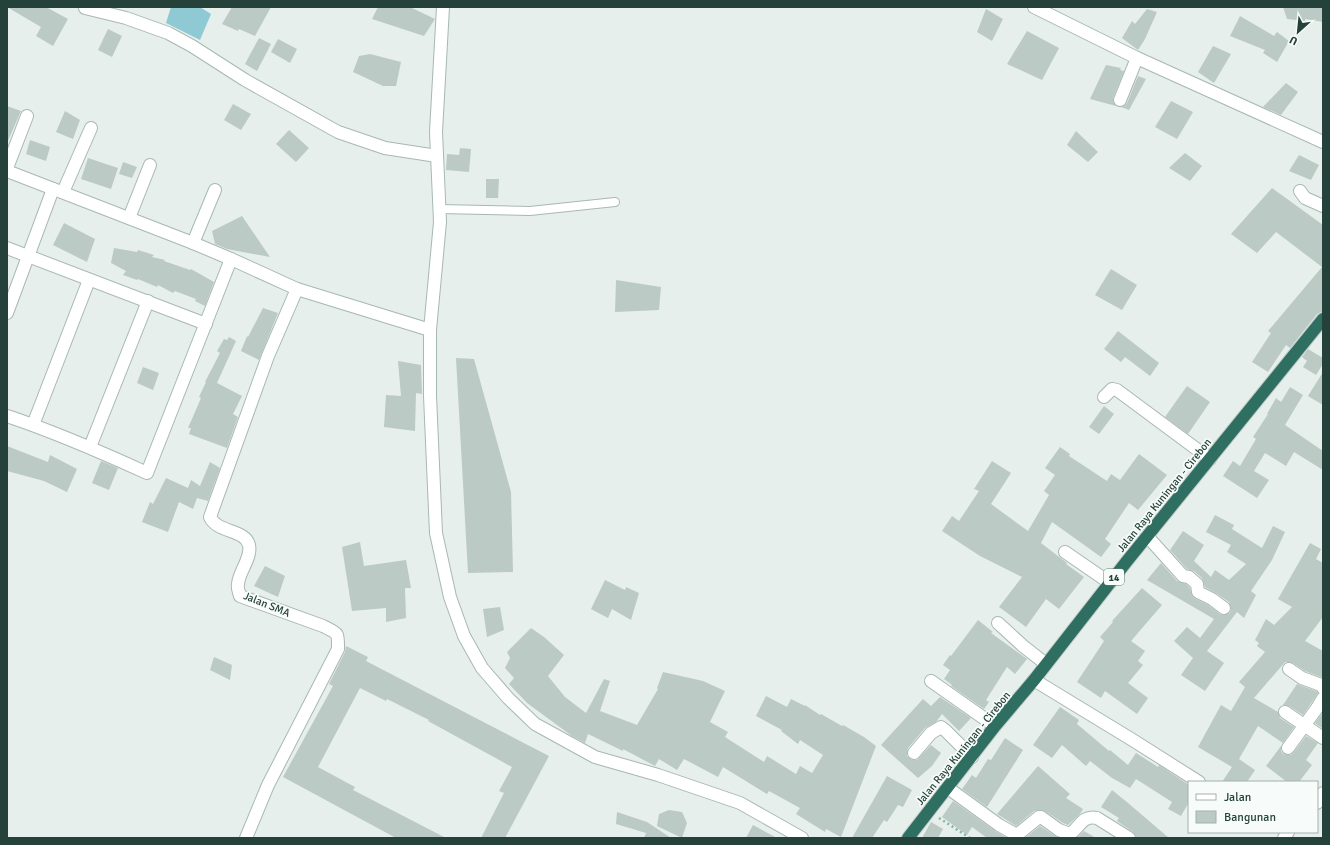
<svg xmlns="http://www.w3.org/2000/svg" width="1330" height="845" font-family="Signika,sans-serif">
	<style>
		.water { fill: #8ec9d4 }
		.building { fill: #bbcac4 }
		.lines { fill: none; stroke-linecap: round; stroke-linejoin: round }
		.lane-casing { stroke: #a8b8b2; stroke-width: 10 }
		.street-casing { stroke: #a8b8b2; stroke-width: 14 }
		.highway-casing { stroke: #c2cac8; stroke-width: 14 }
		.path { stroke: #86b3a5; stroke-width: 2.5; stroke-dasharray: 2 3; stroke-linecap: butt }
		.lane { stroke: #fff; stroke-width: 8 }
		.street { stroke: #fff; stroke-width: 12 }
		.highway { stroke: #2f6f62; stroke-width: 12 }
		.labels { text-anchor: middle; stroke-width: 3.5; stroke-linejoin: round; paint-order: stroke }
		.shield { fill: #f7fbf9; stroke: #637a73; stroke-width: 1 }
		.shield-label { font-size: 10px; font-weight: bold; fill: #24423a }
		.street-label { font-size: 11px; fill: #24423a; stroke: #f7fbf9 }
	</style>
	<rect width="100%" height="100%" fill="#e6efeb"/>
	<!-- water -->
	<polygon class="water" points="171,7 200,7 211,14 200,40 166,23"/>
	<!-- building -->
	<g class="building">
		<polygon points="7,7 46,7 68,19 53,46 36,36 41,27"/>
		<polygon points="232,7 271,7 255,36 239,29 238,31 222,24"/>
		<polygon points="378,7 410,7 435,19 424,36 372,19"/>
		<polygon points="1283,7 1323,7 1323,22 1305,19 1305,21 1287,19"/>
		<polygon points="986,9 1003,19 992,41 977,32"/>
		<polygon points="1147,9 1157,12 1145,39 1138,50 1122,38 1132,21 1135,24"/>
		<polygon points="1240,16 1274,36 1277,32 1289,41 1277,62 1263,53 1265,50 1230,36"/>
		<polygon points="108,29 122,36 112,57 98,50"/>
		<polygon points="1027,31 1059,48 1042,80 1007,64"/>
		<polygon points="259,38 271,44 257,71 245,64"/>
		<polygon points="278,39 297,49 290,63 271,52"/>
		<polygon points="1213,46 1231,54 1214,83 1198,72"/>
		<polygon points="370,54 401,62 396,86 383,86 353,72 359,56"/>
		<polygon points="1106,65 1121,68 1120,70 1124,71 1113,98 1113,101 1116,106 1090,99"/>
		<polygon points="1138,76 1146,79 1129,110 1121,107 1124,106 1127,103"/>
		<polygon points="1286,83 1298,92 1281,115 1263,107"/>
		<polygon points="1171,101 1193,112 1177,139 1155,127"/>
		<polygon points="233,104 251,114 241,130 224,120"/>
		<polygon points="7,106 21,111 7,143"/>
		<polygon points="65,111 80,120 73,139 56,132"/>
		<polygon points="289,130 309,148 296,162 276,144"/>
		<polygon points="1076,131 1098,152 1088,162 1067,145"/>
		<polygon points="30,140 50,147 46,161 26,154"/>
		<polygon points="460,148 471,149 469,172 446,170 447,154 459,155"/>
		<polygon points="1185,153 1202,166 1190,181 1169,168"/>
		<polygon points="1299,155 1319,165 1311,180 1289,171"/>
		<polygon points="88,158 118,168 111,189 81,179"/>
		<polygon points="123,162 137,167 132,178 119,174"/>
		<polygon points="486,179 499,179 498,198 486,198"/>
		<polygon points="1272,188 1323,225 1323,311 1317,314 1290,348 1286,345 1268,372 1252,362 1271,333 1268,331 1322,267 1276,232 1257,253 1231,234"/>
		<polygon points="242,216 270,257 227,249 215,244 212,231"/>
		<polygon points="64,223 95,239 87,262 53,245"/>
		<polygon points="114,248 137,252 138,250 154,255 152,257 165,260 164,261 190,270 191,269 214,282 205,306 195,301 196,299 175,291 173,293 158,285 157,287 138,279 137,280 123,275 126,271 111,263"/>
		<polygon points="1111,269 1137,285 1122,310 1095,295"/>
		<polygon points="616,280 661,287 659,310 615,312"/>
		<polygon points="263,308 278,313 259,360 241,351 247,336 248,337"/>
		<polygon points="1118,331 1159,363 1150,376 1125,357 1121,362 1104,349"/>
		<polygon points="229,337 236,341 217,383 242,396 233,414 238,417 227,448 189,434 191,428 188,428 201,398 199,397 206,382 205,382 220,353 217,351 224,339 227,340"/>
		<polygon points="1308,349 1323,358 1323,364 1316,375 1303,367 1307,361 1302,357"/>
		<polygon points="456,358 474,359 511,492 513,572 468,573"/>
		<polygon points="398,361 421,365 422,394 416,393 415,431 384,427 386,395 401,396"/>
		<polygon points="143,367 159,373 153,390 137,383"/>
		<polygon points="1323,372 1323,405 1308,396"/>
		<polygon points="1187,386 1210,402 1188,434 1165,417"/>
		<polygon points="1290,387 1303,395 1285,425 1323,451 1323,470 1294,452 1286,466 1265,453 1254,471 1269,480 1257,498 1223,476 1233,461 1240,466 1256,439 1253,437 1268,414 1267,414 1276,398 1281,402"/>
		<polygon points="1104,406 1114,414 1099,434 1089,427"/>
		<polygon points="7,446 48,462 50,455 77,469 67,492 44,481 7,471"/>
		<polygon points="1060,447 1070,454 1069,456 1107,481 1111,474 1120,480 1139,454 1167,475 1138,510 1129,503 1105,539 1111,544 1101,557 1052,522 1041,543 1067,563 1066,564 1084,577 1059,609 1046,599 1026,627 999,607 1022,577 980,556 942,531 952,516 959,521 979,491 974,489 992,461 1011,473 991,504 1028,531 1049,495 1044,491 1055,475 1045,468"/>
		<polygon points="101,461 118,468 109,490 92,483"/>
		<polygon points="210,462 220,468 208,501 197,498 193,509 179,502 168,532 142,522 150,502 153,504 166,478 188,488 191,480 200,486"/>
		<polygon points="1215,515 1234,525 1232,529 1262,548 1273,526 1285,532 1272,560 1251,591 1256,595 1244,618 1237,612 1207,651 1224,663 1205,691 1181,675 1193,658 1174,641 1187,627 1200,638 1214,619 1147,580 1161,563 1177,581 1186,584 1190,588 1192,596 1194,598 1208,605 1220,614 1223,615 1230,613 1231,609 1229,602 1216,593 1205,587 1202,578 1194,571 1187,569 1170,550 1183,531 1204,545 1194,561 1211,577 1215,570 1229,580 1246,564 1227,552 1231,545 1206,532"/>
		<polygon points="360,542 364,566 406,560 411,588 405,588 406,618 386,622 386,608 352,611 342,547"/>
		<polygon points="1310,543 1321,549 1316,559 1323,563 1323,617 1305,641 1323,651 1323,678 1305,671 1293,663 1285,662 1254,698 1278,712 1280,718 1294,727 1283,743 1258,726 1239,759 1255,770 1247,782 1222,782 1232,767 1198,747 1221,705 1231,711 1245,687 1239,682 1265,652 1257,646 1259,643 1255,640 1266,619 1274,625 1292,607 1278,599"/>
		<polygon points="265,566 285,576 278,597 254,586"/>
		<polygon points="605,580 625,590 626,587 639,593 631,620 612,609 608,618 591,609"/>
		<polygon points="1142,588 1162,605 1131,641 1145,651 1138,661 1143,665 1128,683 1148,698 1137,714 1105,691 1101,698 1077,682 1104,641 1100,637 1113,622 1112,621"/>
		<polygon points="500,607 504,630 487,637 483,609"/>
		<polygon points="978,620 993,632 991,633 1027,659 1015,674 1007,667 986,700 989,702 984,709 951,686 952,685 944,679 950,670 943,665 950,655 951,656"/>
		<polygon points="531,628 544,637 564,655 548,676 565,697 586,713 604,679 610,681 600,711 637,725 658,689 657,688 663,672 703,681 725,691 710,722 728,732 725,737 764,762 767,756 796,774 800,766 812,773 823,755 800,740 798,744 781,731 782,730 756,716 766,696 787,707 791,699 805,706 805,705 820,715 821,714 842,726 843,725 864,737 876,746 841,837 826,829 825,832 796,814 800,808 769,791 767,794 723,767 718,777 684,759 677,770 659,759 655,766 623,749 623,751 588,734 585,743 572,736 527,703 509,684 514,678 505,668 510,658 507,652"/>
		<polygon points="346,646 368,657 366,661 549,756 505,838 481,838 504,793 499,791 512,767 428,721 429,720 387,699 386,701 360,688 318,767 355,787 353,790 446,838 396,838 283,777 333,686 329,684 345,652"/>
		<polygon points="214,657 232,665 230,680 210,670"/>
		<polygon points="1297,684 1316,691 1318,693 1303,715 1289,706 1283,705"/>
		<polygon points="940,697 971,718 959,731 942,714 936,722 925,728 908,748 907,752 907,756 912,760 917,760 931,745 941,753 932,766 918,778 881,745 923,699 931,706"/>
		<polygon points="1060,707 1079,720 1077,724 1109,751 1110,750 1128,765 1136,753 1158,767 1159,765 1189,785 1189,802 1181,816 1168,809 1172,802 1136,779 1130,788 1112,778 1090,761 1086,766 1062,745 1052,758 1033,745"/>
		<polygon points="1323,712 1323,729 1315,723"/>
		<polygon points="1306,736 1318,743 1306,760 1312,765 1299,782 1287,782 1266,766 1281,746 1281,751 1283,754 1287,755 1291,755 1294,752"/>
		<polygon points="1005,738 1023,750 987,807 962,789 972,775 976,778 988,759 991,760"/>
		<polygon points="1038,766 1070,794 1066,798 1083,809 1080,814 1068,825 1063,823 1045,811 1041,810 1034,811 1016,826 997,814"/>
		<polygon points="887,776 912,790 903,807 898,805 887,822 884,820 872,838 852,838"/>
		<polygon points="1112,790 1128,803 1169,838 1137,838 1133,832 1117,821 1119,818 1101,807"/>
		<polygon points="953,801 995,831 1007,838 987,838 972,827 967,835 942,817"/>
		<polygon points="669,810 682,812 687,823 682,838 657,826 659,814"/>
		<polygon points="617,812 647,822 671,838 644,838 646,833 616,824"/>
		<polygon points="931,822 943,829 938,838 922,838"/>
		<polygon points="753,825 777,838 746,838"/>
		<polygon points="1040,826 1055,836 1059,838 1025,838"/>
		<polygon points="1084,831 1096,838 1077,838"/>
	</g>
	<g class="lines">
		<defs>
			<polyline id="lane" points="439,209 530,211 615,202"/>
			<g id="street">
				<polyline points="443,7 436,132 440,222 430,330 430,396 436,533 450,597 464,636 482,668 508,698 535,724 595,757 658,775 740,803 802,838"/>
				<polyline points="1034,7 1137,58 1323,142"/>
				<polyline points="85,8 126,18 168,33 192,46 245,80 338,132 385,148 437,156"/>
				<polyline points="1120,100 1137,58"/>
				<polyline points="7,168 27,116"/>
				<polyline points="7,171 193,243 231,259 297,289 430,330"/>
				<polyline points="1300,191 1305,198 1323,206"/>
				<polyline points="63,192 91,128"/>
				<polyline points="129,218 150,165"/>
				<polyline points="193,243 215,190"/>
				<polyline points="7,248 206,324"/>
				<polyline points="7,313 53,189"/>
				<polyline points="1104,397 1112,389 1117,390 1210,459"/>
				<path d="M7,416c48,16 94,36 140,57l84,-214"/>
				<polyline points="33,425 89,280"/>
				<polyline points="90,447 148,301"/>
				<polyline points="1147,536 1183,576 1189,577 1197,584 1198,592 1212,599 1224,608"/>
				<polyline points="1065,552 1110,583"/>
				<polyline points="998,623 1023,646 1046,664"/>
				<polyline points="1289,669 1302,678 1321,685 1323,688"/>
				<polyline points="1034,680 1131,739 1199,782"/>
				<polyline points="931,681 995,726"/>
				<polyline points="1285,712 1323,738"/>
				<polyline points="1288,748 1317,708 1323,698"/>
				<polyline points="914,753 931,733 941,727 945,730 972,757"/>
				<path d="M948,788l51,37 16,9h3l21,-17h2l18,13 11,4c10,-7 12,-19 27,-16l32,20"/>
				<polyline points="1317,803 1323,793"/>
				<path d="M246,838l22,-53 70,-136c0,-17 1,-15 -15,-23l-83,-30c-1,-4 -3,-8 -2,-12 1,-13 14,-26 11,-39 -4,-16 -32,-12 -39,-28l58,-161 29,-67"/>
				<polyline points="1284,838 1288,832"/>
			</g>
			<polyline id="highway" points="908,838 995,726 1034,680 1127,561 1323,319"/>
		</defs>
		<!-- lane casing -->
		<use href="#lane" class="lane-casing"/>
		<!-- street casing -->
		<use href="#street" class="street-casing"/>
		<!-- highway casing -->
		<use href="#highway" class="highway-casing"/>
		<!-- path -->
		<polyline class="path" points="939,818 970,838"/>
		<!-- lane -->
		<use href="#lane" class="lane"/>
		<!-- street -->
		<use href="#street" class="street"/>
		<!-- highway -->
		<use href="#highway" class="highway"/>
	</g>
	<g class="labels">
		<!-- shield labels -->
		<rect class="shield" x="1104" y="569" width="20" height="16" rx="3"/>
		<g class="shield-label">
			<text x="1114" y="581">14</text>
		</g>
		<!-- street labels -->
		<g class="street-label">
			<text transform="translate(1164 495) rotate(-51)" y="4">Jalan Raya Kuningan - Cirebon</text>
			<text transform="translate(267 604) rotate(22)" y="4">Jalan SMA</text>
			<text transform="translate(963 748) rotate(-51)" y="4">Jalan Raya Kuningan - Cirebon</text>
		</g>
	</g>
	<!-- border -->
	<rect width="1330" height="845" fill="none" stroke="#24423a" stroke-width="16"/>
	<!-- legend -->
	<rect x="1188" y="781" width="130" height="52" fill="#f7fbf9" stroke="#a3b1ad"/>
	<rect x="1196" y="794" width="20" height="6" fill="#ffffff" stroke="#a3b1ad"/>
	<text x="1224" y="801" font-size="12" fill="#24423a">Jalan</text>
	<rect x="1196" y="811" width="20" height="12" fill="#bbcac4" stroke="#a3b1ad"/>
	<text x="1224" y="821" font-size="12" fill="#24423a">Bangunan</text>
	<!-- north arrow -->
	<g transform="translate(1298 32) rotate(207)" stroke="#f7fbf9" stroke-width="3" paint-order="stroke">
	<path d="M0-3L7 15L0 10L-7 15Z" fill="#24423a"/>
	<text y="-6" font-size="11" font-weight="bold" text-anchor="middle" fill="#24423a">U</text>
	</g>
</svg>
